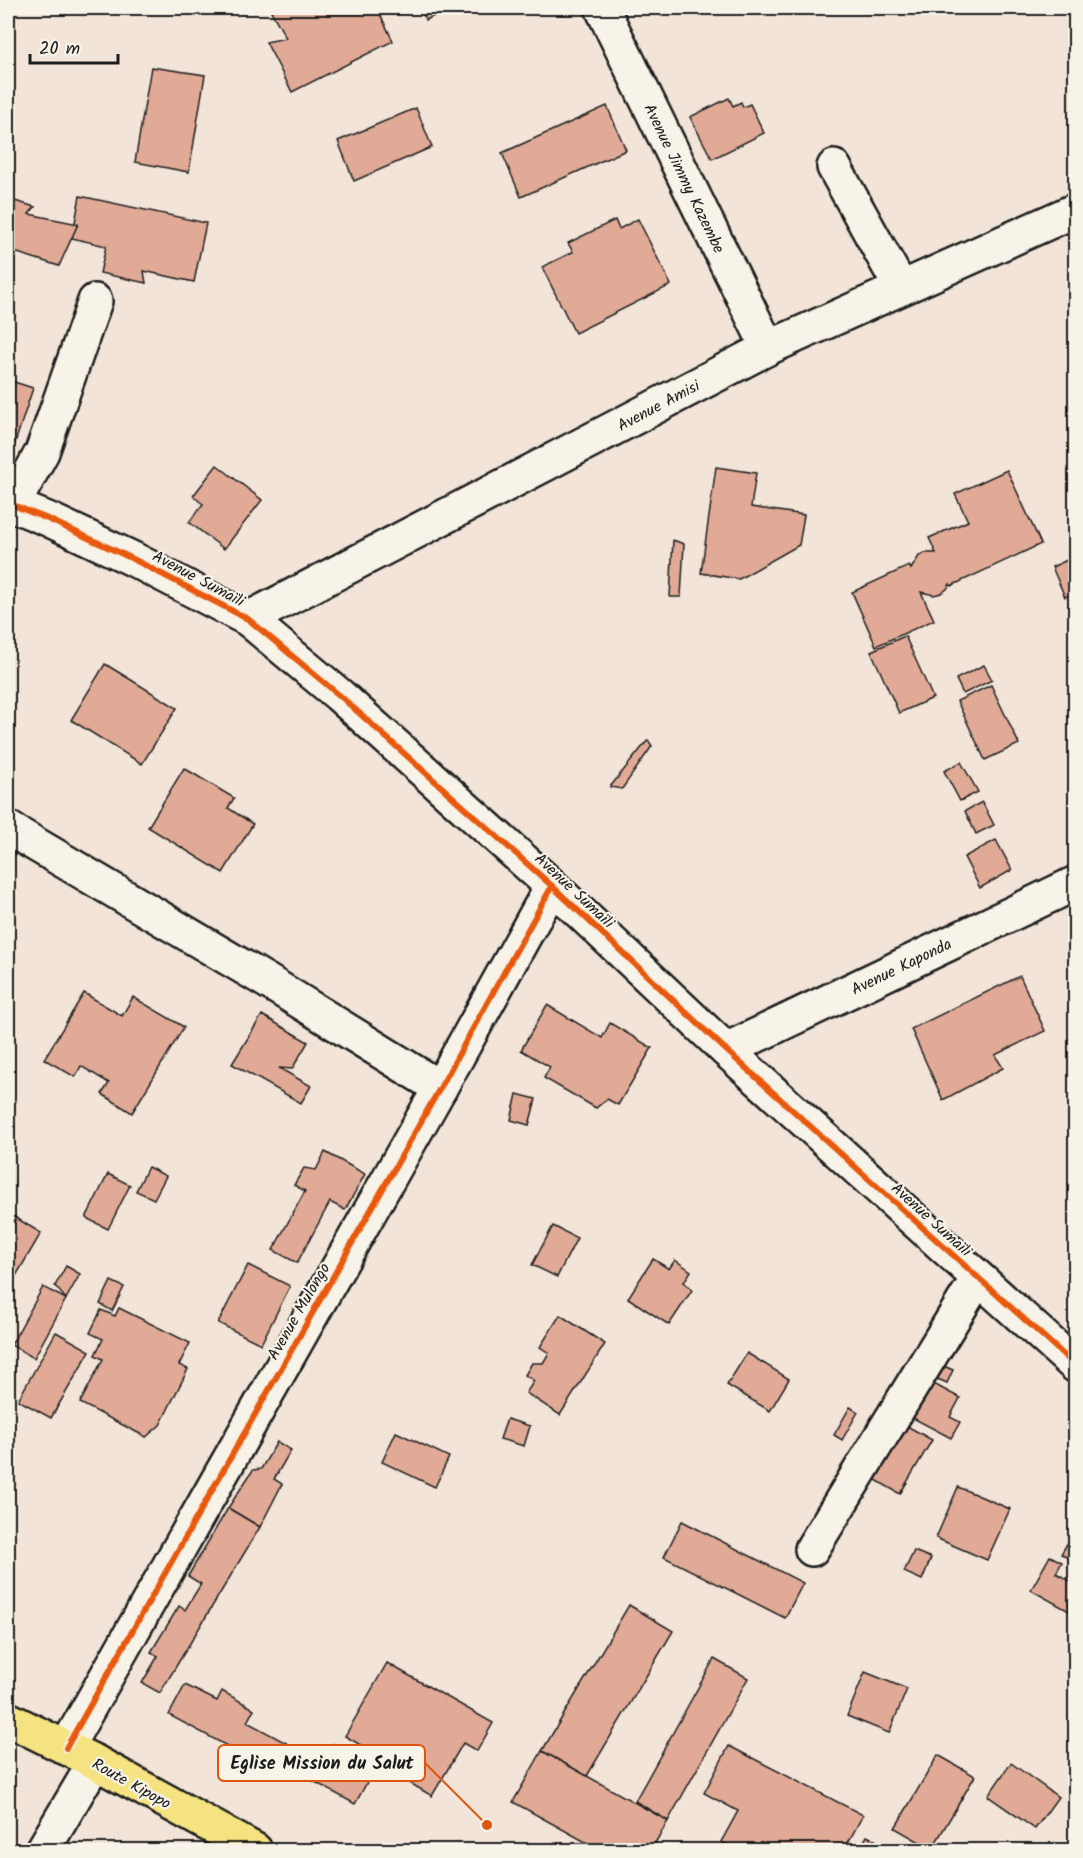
<svg xmlns="http://www.w3.org/2000/svg" width="1083" height="1858" font-family="Kalam,sans-serif">
	<style>
		.building { fill: #e0aa97; stroke: #1c1c1c; stroke-width: 1.5 }
		.lines { fill: none; stroke-linecap: round; stroke-linejoin: round }
		.minor-casing { stroke: #1c1c1c; stroke-width: 38 }
		.major-casing { stroke: #1c1c1c; stroke-width: 38 }
		.minor { stroke: #f7f3e8; stroke-width: 33 }
		.major { stroke: #f5e382; stroke-width: 33 }
		.cycleway-casing { stroke: #f7f3e8; stroke-width: 10 }
		.cycleway { stroke: #e8590c; stroke-width: 6 }
		.labels { text-anchor: middle; stroke-width: 4.5; stroke-linejoin: round; paint-order: stroke }
		.street-label { font-size: 16px; fill: #1c1c1c; stroke: #f7f3e8 }
		.leader { fill: none; stroke: #de560d; stroke-width: 2 }
		.callout-dot { fill: #de560d; stroke: #f7f3e8; stroke-width: 2 }
		.callout { fill: #f7f3e8; stroke: #de560d; stroke-width: 2 }
		.callout-label { font-size: 18px; text-anchor: middle; font-weight: bold; fill: #1c1c1c }
	</style>
	<rect width="100%" height="100%" fill="#f2e4d8"/>
	<filter id="ink" filterUnits="userSpaceOnUse"><feTurbulence type="fractalNoise" baseFrequency=".0167" numOctaves="2"/><feDisplacementMap in="SourceGraphic" scale="12" xChannelSelector="R" yChannelSelector="G"/><feConvolveMatrix kernelMatrix="1 2 1 2 8 2 1 2 1" color-interpolation-filters="sRGB"/></filter>
	<g filter="url(#ink)">
		<!-- building -->
		<g class="building">
			<polygon points="277,8 377,8 393,41 292,92 266,42 286,38 271,11"/>
			<polygon points="420,8 450,8 426,20"/>
			<polygon points="151,67 205,75 189,172 135,162"/>
			<polygon points="729,98 733,106 741,102 743,107 750,104 764,133 712,159 690,117"/>
			<polygon points="607,106 626,150 521,197 502,153"/>
			<polygon points="416,108 432,147 354,181 338,141"/>
			<polygon points="80,196 206,223 194,282 144,271 146,283 100,273 106,246 72,238"/>
			<polygon points="8,199 35,207 29,214 78,224 59,266 8,250"/>
			<polygon points="638,219 671,285 575,333 542,267 573,252 568,243 615,220 619,229"/>
			<polygon points="8,380 33,388 10,458 8,457"/>
			<polygon points="217,465 262,500 224,549 189,522 203,504 193,496"/>
			<polygon points="716,467 756,473 751,507 804,515 799,545 739,579 701,573"/>
			<polygon points="1007,470 1041,544 951,586 950,584 947,589 941,593 934,595 921,592 934,620 876,646 852,592 909,566 911,569 919,556 925,553 936,553 929,538 968,521 955,494"/>
			<polygon points="673,540 684,544 681,597 670,597"/>
			<polygon points="1076,556 1076,592 1065,597 1052,567"/>
			<polygon points="905,636 933,698 899,713 871,651"/>
			<polygon points="105,664 177,708 142,764 71,720"/>
			<polygon points="984,665 992,680 963,694 956,679"/>
			<polygon points="991,685 1019,744 985,760 957,701"/>
			<polygon points="648,740 652,746 622,789 610,787"/>
			<polygon points="961,762 978,792 960,801 944,771"/>
			<polygon points="184,768 234,798 228,808 253,824 223,873 148,827"/>
			<polygon points="982,802 994,825 976,834 965,811"/>
			<polygon points="996,840 1012,870 980,888 964,857"/>
			<polygon points="1020,976 1045,1031 995,1055 1003,1068 943,1100 911,1029"/>
			<polygon points="84,993 122,1016 133,997 184,1027 132,1113 102,1094 109,1083 81,1066 75,1077 44,1059"/>
			<polygon points="547,1005 602,1038 610,1023 652,1048 618,1105 607,1099 596,1108 544,1078 550,1067 521,1050"/>
			<polygon points="262,1015 308,1042 292,1069 279,1068 311,1086 301,1103 232,1064"/>
			<polygon points="517,1094 536,1099 529,1125 511,1120"/>
			<polygon points="325,1152 365,1174 345,1210 330,1202 297,1263 273,1250 305,1191 294,1185 304,1168 316,1170"/>
			<polygon points="148,1167 166,1176 154,1199 136,1191"/>
			<polygon points="108,1174 130,1185 108,1229 86,1218"/>
			<polygon points="8,1213 41,1233 13,1281 8,1278"/>
			<polygon points="553,1226 577,1238 557,1277 532,1265"/>
			<polygon points="653,1259 669,1269 675,1260 691,1271 684,1282 692,1290 669,1325 628,1298"/>
			<polygon points="248,1265 290,1286 261,1344 218,1323"/>
			<polygon points="66,1266 80,1274 66,1299 55,1286"/>
			<polygon points="111,1281 124,1287 112,1311 100,1304"/>
			<polygon points="43,1287 66,1299 34,1358 11,1345"/>
			<polygon points="119,1308 190,1343 179,1365 188,1369 160,1425 146,1437 80,1403 103,1359 95,1355 103,1339 90,1333 101,1310 115,1316"/>
			<polygon points="560,1315 605,1344 560,1415 526,1393 534,1381 525,1375 532,1363 543,1363 549,1353 540,1347"/>
			<polygon points="56,1332 90,1351 51,1418 18,1400"/>
			<polygon points="747,1353 789,1379 770,1411 727,1385"/>
			<polygon points="939,1364 953,1370 947,1383 933,1377"/>
			<polygon points="930,1382 960,1398 950,1417 960,1422 951,1438 911,1417"/>
			<polygon points="850,1407 858,1412 842,1440 834,1435"/>
			<polygon points="507,1419 530,1426 524,1446 500,1439"/>
			<polygon points="900,1422 932,1440 900,1494 869,1476"/>
			<polygon points="396,1432 449,1457 435,1487 382,1462"/>
			<polygon points="277,1442 291,1450 274,1479 282,1484 260,1527 228,1508 253,1470 261,1469"/>
			<polygon points="958,1487 1010,1509 987,1560 936,1538"/>
			<polygon points="228,1508 260,1527 160,1693 142,1683 158,1656 151,1652 179,1606 185,1610 201,1584 188,1576"/>
			<polygon points="682,1521 803,1583 785,1618 664,1557"/>
			<polygon points="1076,1529 1076,1562 1061,1554"/>
			<polygon points="914,1551 931,1558 922,1580 904,1572"/>
			<polygon points="1050,1556 1062,1562 1056,1573 1076,1584 1076,1615 1031,1590"/>
			<polygon points="629,1605 673,1631 587,1776 542,1751"/>
			<polygon points="714,1659 748,1678 668,1821 635,1801"/>
			<polygon points="387,1663 493,1723 477,1751 463,1743 432,1796 391,1772 395,1765 345,1736"/>
			<polygon points="865,1672 907,1689 889,1733 847,1716"/>
			<polygon points="185,1685 217,1701 222,1691 254,1709 247,1722 303,1752 289,1779 169,1715"/>
			<polygon points="333,1744 375,1768 355,1804 313,1781"/>
			<polygon points="729,1746 863,1815 844,1850 737,1850 721,1842 738,1811 704,1793"/>
			<polygon points="542,1751 668,1821 651,1850 600,1850 513,1802"/>
			<polygon points="938,1755 975,1776 932,1849 895,1828"/>
			<polygon points="1011,1763 1058,1797 1035,1829 988,1796"/>
			<polygon points="867,1836 894,1850 859,1850"/>
		</g>
		<g class="lines">
			<defs>
				<g id="minor">
					<polyline points="602,8 768,348"/>
					<polyline points="834,167 901,288"/>
					<polyline points="8,503 50,520 133,559 248,619 339,695 552,886 726,1050 1076,1366"/>
					<polyline points="13,505 42,452 95,301"/>
					<polyline points="248,619 768,348 1076,210"/>
					<polyline points="8,828 267,981 440,1088"/>
					<polyline points="726,1050 1076,883"/>
					<polyline points="812,1549 978,1278"/>
					<polyline points="66,1748 440,1088 552,886"/>
					<polyline points="43,1850 95,1762"/>
				</g>
				<polyline id="major" points="8,1719 95,1762 255,1850"/>
			</defs>
			<!-- minor casing -->
			<use href="#minor" class="minor-casing"/>
			<!-- major casing -->
			<use href="#major" class="major-casing"/>
			<!-- minor -->
			<use href="#minor" class="minor"/>
			<!-- major -->
			<use href="#major" class="major"/>
			<defs>
				<g id="cycleway">
					<polyline points="8,503 50,520 133,559 248,619 339,695 552,886 726,1050 1076,1366"/>
					<polyline points="66,1748 440,1088 552,886"/>
				</g>
			</defs>
			<!-- cycleway casing -->
			<use href="#cycleway" class="cycleway-casing"/>
			<!-- cycleway -->
			<use href="#cycleway" class="cycleway"/>
		</g>
	</g>
	<g class="labels">
		<!-- street labels -->
		<g class="street-label">
			<text transform="translate(685 178) rotate(64)" y="6">Avenue Jimmy Kazembe</text>
			<text transform="translate(658 405) rotate(-28)" y="6">Avenue Amisi</text>
			<text transform="translate(199 578) rotate(28)" y="6">Avenue Sumaïli</text>
			<text transform="translate(575 890) rotate(43)" y="6">Avenue Sumaïli</text>
			<text transform="translate(901 966) rotate(-26)" y="6">Avenue Kaponda</text>
			<text transform="translate(932 1219) rotate(42)" y="6">Avenue Sumaïli</text>
			<text transform="translate(298 1311) rotate(-60)" y="6">Avenue Mulongo</text>
			<text transform="translate(132 1783) rotate(29)" y="6">Route Kipopo</text>
		</g>
	</g>
	<!-- callouts -->
	<path class="leader" d="M487 1825L425 1763"/>
	<circle class="callout-dot" cx="487" cy="1825" r="6"/>
	<rect class="callout" x="218" y="1745" width="207" height="36" rx="6"/>
	<g class="callout-label">
		<text x="322" y="1769">Eglise Mission du Salut</text>
	</g>
	<!-- margin -->
	<rect width="1083" height="1858" fill="none" stroke="#f7f3e8" stroke-width="30"/>
	<rect x="15" y="15" width="1053" height="1828" fill="none" stroke="#1c1c1c" stroke-width="2" filter="url(#ink)"/>
	<!-- scale -->
	<path d="M30 54v9h88v-9" fill="none" stroke="#1c1c1c" stroke-width="3"/>
	<text x="39" y="54" font-size="18" fill="#1c1c1c" stroke="#f7f3e8" stroke-width="4.5" paint-order="stroke">20 m</text>
</svg>
